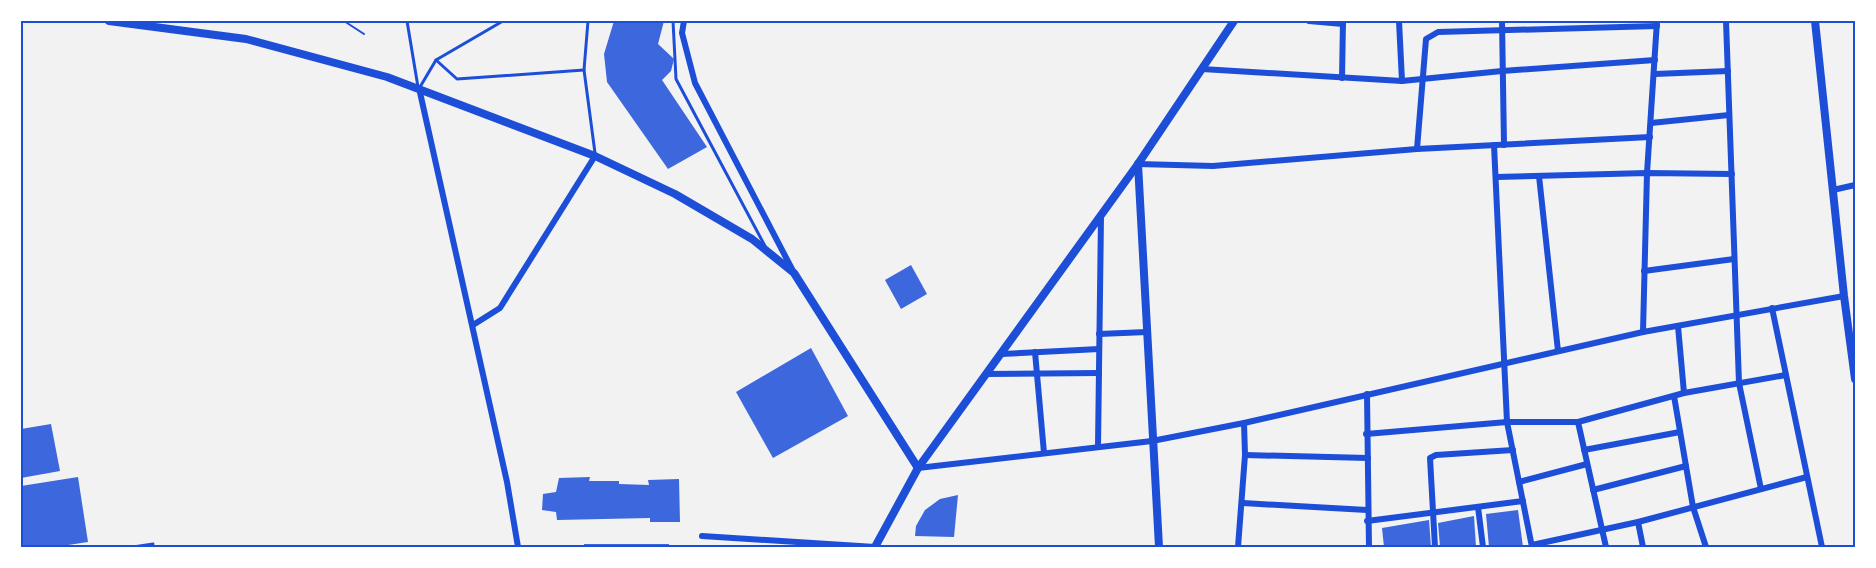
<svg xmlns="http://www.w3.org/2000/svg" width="1876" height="568" font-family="Ubuntu,sans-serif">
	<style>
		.building { fill: #3d67dc }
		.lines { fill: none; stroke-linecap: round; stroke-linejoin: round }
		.path { stroke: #1d4ed8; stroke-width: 2 }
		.service { stroke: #1d4ed8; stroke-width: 3 }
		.minor { stroke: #1d4ed8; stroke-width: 6 }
		.tertiary { stroke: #1d4ed8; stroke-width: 8 }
		.secondary { stroke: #1d4ed8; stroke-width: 8 }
		.neatline { fill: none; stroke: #1d4ed8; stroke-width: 2 }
	</style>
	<rect width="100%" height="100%" fill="#f2f2f2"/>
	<!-- building -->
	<g class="building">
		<polygon points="614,21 664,21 658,44 674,59 671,71 662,80 707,147 668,169 607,82 604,54"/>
		<polygon points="911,265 927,294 901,309 885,280"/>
		<polygon points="811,348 848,416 773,458 736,392"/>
		<polygon points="51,424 60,471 21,478 21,429"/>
		<polygon points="78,477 88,542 55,547 21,547 21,486"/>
		<polygon points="590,477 589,481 619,481 619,484 649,485 648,480 679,479 680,522 650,522 650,518 557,520 556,512 542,510 543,494 556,492 559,478"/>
		<polygon points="958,495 954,537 915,536 916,526 925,510 940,499"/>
		<polygon points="1518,510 1523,547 1489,547 1486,514"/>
		<polygon points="1474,516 1476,547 1440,547 1438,523"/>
		<polygon points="1429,520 1431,547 1384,547 1382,528"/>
		<rect x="584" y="544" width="85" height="3"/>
	</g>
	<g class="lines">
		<!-- path -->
		<g class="path">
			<polyline points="344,21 364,34"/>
			<polyline points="381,21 382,22"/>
		</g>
		<!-- service -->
		<g class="service">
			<polyline points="407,21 418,87"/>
			<polyline points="588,21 584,70 595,153"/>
			<polyline points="673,21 676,79 765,246"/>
			<polyline points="436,60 457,79 584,70"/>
			<polyline points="420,87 436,60 503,21"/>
			<polyline points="133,547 153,544"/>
		</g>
		<!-- minor -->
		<g class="minor">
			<polyline points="684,21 682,33 695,83 793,271"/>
			<polyline points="1309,21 1343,24"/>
			<polyline points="1399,21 1402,81"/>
			<polyline points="1502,21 1504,145"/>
			<polyline points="1726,21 1739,383 1761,489"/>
			<polyline points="1202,69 1402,81 1502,71 1655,60"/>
			<polyline points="1655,74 1728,71"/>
			<polyline points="1342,78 1343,21"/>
			<polyline points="419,88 507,482 518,547"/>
			<polyline points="1651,123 1729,115"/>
			<polyline points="1494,145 1507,422 1532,547"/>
			<polyline points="1417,149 1426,39 1438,32 1657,26"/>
			<polyline points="1138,164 1213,166 1417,149 1650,137"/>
			<polyline points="1539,176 1558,351"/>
			<polyline points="1497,177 1647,173 1732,174"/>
			<polyline points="1833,190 1855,185"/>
			<polyline points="1644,271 1734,259"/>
			<polyline points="1772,308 1822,547"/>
			<polyline points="473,325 500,308 595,156"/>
			<polyline points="1678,326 1684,393"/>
			<polyline points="1643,332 1647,173 1657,21"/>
			<polyline points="1099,334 1147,332"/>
			<polyline points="1035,352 1044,453"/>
			<polyline points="1001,354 1099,349"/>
			<polyline points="986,374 1099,373"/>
			<polyline points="1367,394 1369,547"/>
			<polyline points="1674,396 1693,507 1706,547"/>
			<polyline points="1578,422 1606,547"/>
			<polyline points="1366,434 1507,422 1578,422 1684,393 1786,375"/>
			<polyline points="1098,447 1101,216"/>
			<polyline points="1584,450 1680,432"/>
			<polyline points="1245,455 1368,458"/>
			<polyline points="918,468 1152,441 1244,423 1643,332 1844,296"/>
			<polyline points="1519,482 1587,464"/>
			<polyline points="1593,490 1686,466"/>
			<polyline points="1243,503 1367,510"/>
			<polyline points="1478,507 1483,547"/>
			<polyline points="1367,521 1523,501"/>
			<polyline points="1638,522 1643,547"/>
			<polyline points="702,536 875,547"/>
			<polyline points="1532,545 1638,522 1807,477"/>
			<polyline points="1238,547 1245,455 1244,423"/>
			<polyline points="1435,547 1430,458 1436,455 1513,450"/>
		</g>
		<!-- tertiary -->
		<g class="tertiary">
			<polyline points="109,21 246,39 387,77 595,156 675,194 752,239 794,273 918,468"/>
			<polyline points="1138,164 1159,547"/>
		</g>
		<!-- secondary -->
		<g class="secondary">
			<polyline points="1815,21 1844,296 1855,379"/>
			<polyline points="875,547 918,468 1138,164 1234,21"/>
		</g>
	</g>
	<!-- border -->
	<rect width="1876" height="568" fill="none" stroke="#ffffff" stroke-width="45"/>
	<rect x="22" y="22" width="1832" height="524" class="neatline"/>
</svg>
